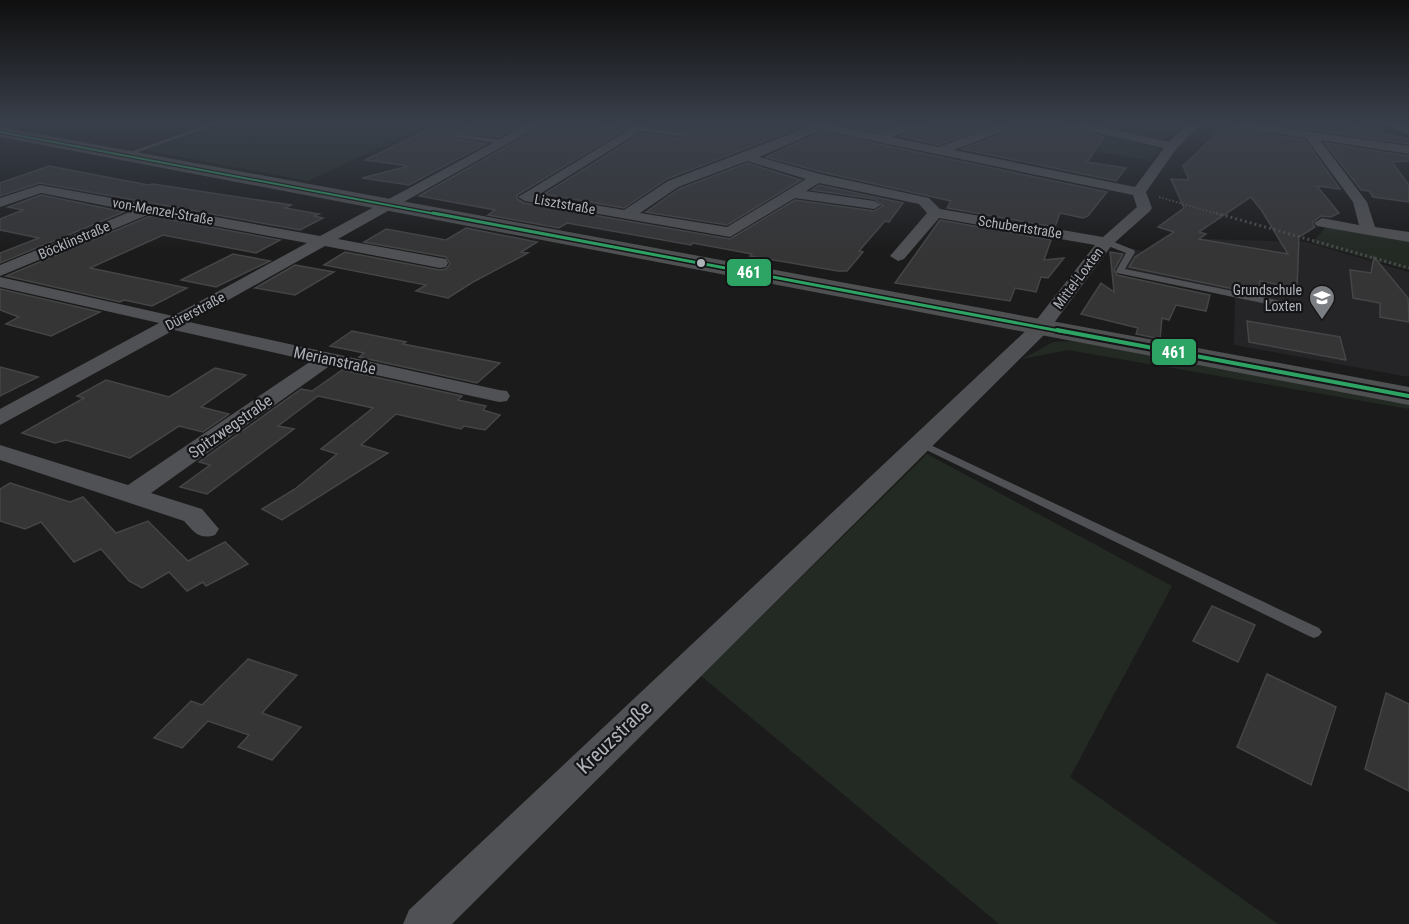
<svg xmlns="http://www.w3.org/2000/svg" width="1409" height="924" font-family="'Roboto Condensed',sans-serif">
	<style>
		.built { fill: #252527 }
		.green { fill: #232a24 }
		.building { fill: #353536; stroke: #444547; stroke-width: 1.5; fill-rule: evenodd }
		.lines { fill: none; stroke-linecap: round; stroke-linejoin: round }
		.path-far1 { stroke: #4b4c4e; stroke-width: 2; stroke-dasharray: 1.5 2; stroke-linecap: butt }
		.path { stroke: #4b4c4e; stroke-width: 3; stroke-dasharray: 2 3; stroke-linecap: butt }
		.lane { fill: #505154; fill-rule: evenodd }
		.street { fill: #505154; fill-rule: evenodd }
		.secondary { fill: #4e5051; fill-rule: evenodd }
		.bus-1-far2-casing { stroke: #151517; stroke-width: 4.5 }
		.bus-1-far1-casing { stroke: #151517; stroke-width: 6 }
		.bus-1-casing { stroke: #151517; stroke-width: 8 }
		.bus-1-far2 { stroke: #2da364; stroke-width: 2 }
		.bus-1-far1 { stroke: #2da364; stroke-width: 3 }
		.bus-1 { stroke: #2da364; stroke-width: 4 }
		.bus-dot { fill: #aeb3ba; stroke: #151517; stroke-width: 2 }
		.labels { text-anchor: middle; stroke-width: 4.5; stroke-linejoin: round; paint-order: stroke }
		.far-street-label { font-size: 14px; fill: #aeb3ba; stroke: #151517 }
		.far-poi-label { font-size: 14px; fill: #aeb3ba; stroke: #151517; text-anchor: end }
		.street-label { font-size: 16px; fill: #aeb3ba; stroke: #151517 }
		.near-street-label { font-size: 20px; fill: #aeb3ba; stroke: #151517 }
		.line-badge { stroke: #151517; stroke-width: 2 }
		.badge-label { font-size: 16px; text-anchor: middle; font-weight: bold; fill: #fff }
	</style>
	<rect width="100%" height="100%" fill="#1b1b1b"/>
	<!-- built -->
	<g class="built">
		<polygon points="1082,123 1187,123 1168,138 1147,138"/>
		<polygon points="1206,239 1306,242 1409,272 1409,377 1234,345 1235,296 1110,271 1129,248 1160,255 1192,258"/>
	</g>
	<!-- green -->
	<g class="green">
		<polygon points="0,123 71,123 42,133"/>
		<polygon points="221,123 434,123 308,181 143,150"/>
		<polygon points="1113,136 1160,149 1150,161 1082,149"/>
		<polygon points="1326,227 1409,238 1409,270 1312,243"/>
		<polygon points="1072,341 1409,402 1409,409 1068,350 1022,359 1053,342"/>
		<polygon points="927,454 1172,586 1070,777 1278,924 999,924 701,676"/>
	</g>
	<!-- building -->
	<g class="building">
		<polygon points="511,123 523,124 499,137 455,133 455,139 486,144 409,185 362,178 409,166 365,160 431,128 438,129 448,124 499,129"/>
		<polygon points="563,123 622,127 626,123 636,123 517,195 517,199 524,203 730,239 795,200 874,211 883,206 874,199 812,190 819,185 903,203 889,222 885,221 859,251 863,252 847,271 838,271 750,256 752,254 693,243 691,245 567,223 559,228 488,215 495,210 419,196 543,126 553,128"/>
		<polygon points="656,123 802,123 804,126 667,179 624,208 544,194 642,133 684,139 689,136 684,131 652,127"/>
		<polygon points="835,123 904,123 877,132"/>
		<polygon points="930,123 997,123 939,145 900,136"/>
		<polygon points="1005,123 1052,123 1104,137 1087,162 1126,168 1116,181 962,149 1005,133"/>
		<polygon points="1265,123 1356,123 1354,126 1381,130 1380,132 1409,139 1409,144"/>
		<path d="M1224,127l81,13 35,49 -23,-3 22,27 -8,4 -10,-1 -9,7 3,4 -16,10 -2,51 -37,-7 -2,13 -129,-27 6,-10 39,-25 -16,-5 26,-19 -13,-29 18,1 -6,-14zM1251,197l11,14 26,43 -89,-15 7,-5 -7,-2z"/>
		<polygon points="821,132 1107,192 1088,216 1083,218 1060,213 1055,227 947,208 951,201 821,172 766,157"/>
		<polygon points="1325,143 1409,156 1409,161 1392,162 1409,185 1409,202 1373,197 1369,191 1361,190"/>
		<polygon points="747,163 801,180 727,225 646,212 679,189"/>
		<polygon points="49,166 148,185 153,184 291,205 285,208 319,214 314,216 323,218 300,230 40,183 0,196 0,183"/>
		<polygon points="41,195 124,212 0,263 0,253 39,238 0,230 0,219 23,210 8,207"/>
		<polygon points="150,216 280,240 256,253 163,235 90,268 187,288 152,306 124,300 120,302 6,276"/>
		<polygon points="940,220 1051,240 1044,260 1064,258 1048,278 1041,277 1036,292 1015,288 1010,301 895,283"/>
		<polygon points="466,228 537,242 521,252 528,253 473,282 448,298 416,291 426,285 324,265 345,252 440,270 446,269 450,264 446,257 364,242 386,229 446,240"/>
		<polygon points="1110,252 1123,254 1114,270 1117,275 1210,295 1206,311 1176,305 1169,320 1162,318 1160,339 1136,334 1138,328 1081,314 1101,283 1114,292"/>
		<polygon points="233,254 270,261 216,287 181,280"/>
		<polygon points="1374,257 1408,298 1409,322 1380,317 1380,303 1353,298 1350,270 1371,273"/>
		<polygon points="295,265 334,272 295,295 255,288"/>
		<polygon points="0,289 100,312 51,336 6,324 19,317 0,310"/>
		<polygon points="1247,321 1340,337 1346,360 1249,342"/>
		<polygon points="352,331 406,342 403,344 500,363 477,383 359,357 364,353 330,346"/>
		<polygon points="0,367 38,377 0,396"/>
		<polygon points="215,368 246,375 201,407 229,414 203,432 179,426 130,458 66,440 55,443 22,433 84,398 77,396 106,380 169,397"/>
		<polygon points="342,370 462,396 458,400 486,406 483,410 500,415 485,430 464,426 461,429 396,414 361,445 388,453 282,520 262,509 295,489 337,454 321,449 373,408 318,396 278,426 294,429 207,494 180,487 210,465 199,462 301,389 312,391"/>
		<polygon points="10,483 70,502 83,497 116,533 148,521 188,561 225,542 248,564 206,586 203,582 187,591 169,572 142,588 129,581 101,549 74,562 41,522 25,529 0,521 0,489"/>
		<polygon points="1212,606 1255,625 1238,662 1193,641"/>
		<polygon points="248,659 297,675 262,713 301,727 272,760 238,747 249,735 208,721 182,748 154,738 191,701 202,705"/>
		<polygon points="1267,674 1336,707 1311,785 1237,747"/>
		<polygon points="1386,693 1409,704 1409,791 1365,769"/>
	</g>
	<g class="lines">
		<!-- path-far1 -->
		<polyline class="path-far1" points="1159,197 1221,215"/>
		<!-- path -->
		<polyline class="path" points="1216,213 1409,268"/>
		<!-- lane -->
		<g class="lane">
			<polygon points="212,123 220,123 127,156 122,155"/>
			<polygon points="638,127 684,133 687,135 684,137 636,130"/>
			<polygon points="457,134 503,140 506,142 503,144 455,137"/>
			<polygon points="1103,240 1109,240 1134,250 1135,252 1125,269 1291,303 1296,306 1291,309 1117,273 1116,271 1126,253 1103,244"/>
			<polygon points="920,440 1319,628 1322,632 1319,636 1314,638 1309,636 916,445 914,443"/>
		</g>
		<!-- street -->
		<g class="street">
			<path d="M530,123h14l-206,116 108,20 2,4 -2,4 -6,1 -115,-22 -136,76 310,68 8,1 3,5 -3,5 -8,1 -168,-37 -180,128 51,16 17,20 -4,6c-16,5 -21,-3 -31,-14l-184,-61v-15l128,40 183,-124 -137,-31 -174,95v-16l159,-86 -159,-36v-10l173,39 134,-73 -157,-29 -150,62v-11l132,-54 -91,-18 -41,14v-9l40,-13 280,51z"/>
			<path d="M640,123h14l-116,72 86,15 44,-29 140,-54 -4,-4h29l-2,2 46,9 34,-11h17l-36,14 47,10 61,-23 4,1v6l-50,19 181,37 29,-39 -96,-22 -6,-3h21l86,19 20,-19h13l-26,26 -30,43 6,16 -2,3 -38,34 -64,86 -596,593h-49l6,-14 625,-587 61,-78 -156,-27 -35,41 -6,2 -8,-5 37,-43 -8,-9 -100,-21 -13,8 68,10 7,4 -7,4 -79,-11 -65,39 -205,-36 -7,-4zM821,130l312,65 4,12 -34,30 -163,-28 -11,-11 -109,-24 -61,-17zM747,161l59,18 -79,48 -87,-14 38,-26z"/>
			<polygon points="1221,123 1250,123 1409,146 1409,154 1320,140 1367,202 1375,227 1409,232 1409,242 1317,226 1314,223 1322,218 1359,225 1353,202 1306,138 1227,126"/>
			<polygon points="1380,123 1397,123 1409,127 1409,135"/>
		</g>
		<!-- secondary -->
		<polygon class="secondary" points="0,127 1409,387 1409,405 0,137"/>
		<defs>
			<polyline id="bus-1-far2" points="0,132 441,215"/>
			<polyline id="bus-1-far1" points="433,213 1065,332"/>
			<polyline id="bus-1" points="1057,330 1409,396"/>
		</defs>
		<!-- bus-1-far2 casing -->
		<use href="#bus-1-far2" class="bus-1-far2-casing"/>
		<!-- bus-1-far1 casing -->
		<use href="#bus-1-far1" class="bus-1-far1-casing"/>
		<!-- bus-1 casing -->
		<use href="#bus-1" class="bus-1-casing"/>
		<!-- bus-1-far2 -->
		<use href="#bus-1-far2" class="bus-1-far2"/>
		<!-- bus-1-far1 -->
		<use href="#bus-1-far1" class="bus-1-far1"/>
		<!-- bus-1 -->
		<use href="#bus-1" class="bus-1"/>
	</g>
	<!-- sky -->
	<linearGradient id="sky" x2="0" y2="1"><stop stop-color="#0f0f0f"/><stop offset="0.49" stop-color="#393f4a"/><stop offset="1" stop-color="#393f4a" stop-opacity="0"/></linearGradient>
	<rect width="1409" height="252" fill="url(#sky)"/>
	<!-- icons -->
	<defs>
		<symbol id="school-pin" viewBox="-11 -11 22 30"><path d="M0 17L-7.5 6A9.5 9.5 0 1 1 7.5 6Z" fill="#7b7e82" stroke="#151517"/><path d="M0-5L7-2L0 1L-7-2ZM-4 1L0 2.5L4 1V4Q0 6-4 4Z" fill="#fff"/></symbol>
	</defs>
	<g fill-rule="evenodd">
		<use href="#school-pin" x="1307" y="283" width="30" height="40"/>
	</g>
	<!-- markers -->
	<circle class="bus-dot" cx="701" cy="263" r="5"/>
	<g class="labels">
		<!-- far-street labels -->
		<g class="far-street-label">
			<text transform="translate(565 204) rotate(10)" y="5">Lisztstraße</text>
			<text transform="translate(163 211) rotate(10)" y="5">von-Menzel-Straße</text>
			<text transform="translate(1020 227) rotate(9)" y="5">Schubertstraße</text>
			<text transform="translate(74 240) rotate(-23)" y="5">Böcklinstraße</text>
			<text transform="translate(1078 278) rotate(-53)" y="5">Mittel-Loxten</text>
			<text transform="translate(195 311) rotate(-28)" y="5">Dürerstraße</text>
		</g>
		<!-- far-poi labels -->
		<g class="far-poi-label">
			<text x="1302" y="295">Grundschule<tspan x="1302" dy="16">Loxten</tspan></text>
		</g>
		<!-- street labels -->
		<g class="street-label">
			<text transform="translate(335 360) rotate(12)" y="6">Merianstraße</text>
			<text transform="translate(230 426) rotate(-35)" y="6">Spitzwegstraße</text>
		</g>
		<!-- near-street labels -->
		<g class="near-street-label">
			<text transform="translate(614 737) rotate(-44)" y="7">Kreuzstraße</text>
		</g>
	</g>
	<g class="line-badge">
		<rect x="726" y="258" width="46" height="29" rx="6" fill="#2da364"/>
		<rect x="1151" y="338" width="46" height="28" rx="6" fill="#2da364"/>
	</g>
	<g class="badge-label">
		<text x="749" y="278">461</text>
		<text x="1174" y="358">461</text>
	</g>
</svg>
